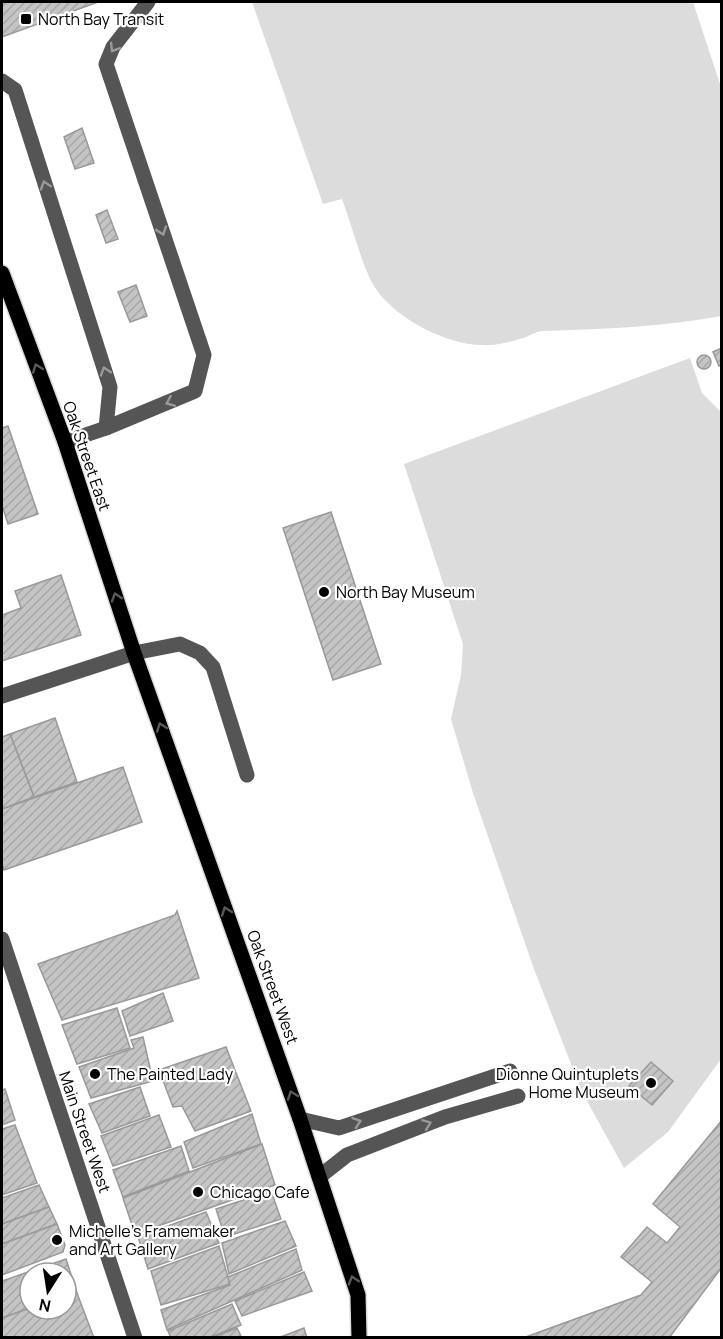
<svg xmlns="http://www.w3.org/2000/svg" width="723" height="1339" font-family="Manrope,sans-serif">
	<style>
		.grass { fill: #dcdcdc }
		.building { fill: url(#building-hatch); stroke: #999; stroke-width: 1.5 }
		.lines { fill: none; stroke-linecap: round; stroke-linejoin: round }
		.major-casing { stroke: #dbdbdb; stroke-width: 18 }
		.minor { stroke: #555; stroke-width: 15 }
		.major { stroke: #000; stroke-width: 15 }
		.oneway { stroke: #999 }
		.oneway2 { stroke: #595959 }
		.poi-dot { fill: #000; stroke: #fff; stroke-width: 2 }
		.labels { text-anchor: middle; stroke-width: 4.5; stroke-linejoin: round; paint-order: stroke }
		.poi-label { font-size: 16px; fill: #000; stroke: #fff; text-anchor: start }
		.street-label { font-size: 16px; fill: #000; stroke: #fff }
	</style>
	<defs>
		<pattern id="building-hatch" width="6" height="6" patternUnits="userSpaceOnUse" patternTransform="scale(1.5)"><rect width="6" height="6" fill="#c4c4c4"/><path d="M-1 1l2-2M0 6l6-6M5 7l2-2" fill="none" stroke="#a7a7a7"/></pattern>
	</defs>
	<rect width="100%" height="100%" fill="#fff"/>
	<!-- grass -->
	<g class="grass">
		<path d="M252,2h441l28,85v229c-59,11 -117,13 -177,15 -8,0 -14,5 -21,7 -12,4 -29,8 -41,7 -37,0 -94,-30 -111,-64 -12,-26 -19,-55 -29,-82l-19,5z"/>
		<polygon points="690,358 702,393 721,412 721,1059 668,1132 624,1168 582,1092 534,969 473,793 451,719 461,675 463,644 404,464"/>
	</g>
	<!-- building -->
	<g class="building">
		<polygon points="2,2 98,2 2,37"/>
		<polygon points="82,128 94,163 75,169 64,137"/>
		<polygon points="107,210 118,239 106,243 96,215"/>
		<polygon points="136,285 147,316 130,322 118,292"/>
		<polygon points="722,348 722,365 719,366 713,352"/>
		<circle cx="704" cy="362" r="7"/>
		<polygon points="8,426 38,514 8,524 2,505 2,428"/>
		<polygon points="331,512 381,664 333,680 283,528"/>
		<polygon points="61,575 81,635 2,661 2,615 21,608 15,591"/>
		<polygon points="55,718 77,782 34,797 10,734"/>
		<polygon points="10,734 34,797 2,809 2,737"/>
		<polygon points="123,767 142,822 4,870 2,863 2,809"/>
		<polygon points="177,911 199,978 62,1020 38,964 175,915"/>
		<polygon points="163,993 173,1021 130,1036 122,1011"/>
		<polygon points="117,1008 130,1048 77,1064 62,1025"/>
		<polygon points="143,1037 153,1081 91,1098 79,1067 134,1048 131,1040"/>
		<polygon points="226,1047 251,1111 195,1131 182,1106 173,1107 159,1070"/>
		<polygon points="651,1062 673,1081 652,1105 629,1086"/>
		<polygon points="140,1087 150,1116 102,1133 89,1104"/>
		<polygon points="5,1089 15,1120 2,1125 2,1090"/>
		<polygon points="252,1114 261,1144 193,1168 184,1142"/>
		<polygon points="159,1115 171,1147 113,1166 101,1136"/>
		<polygon points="722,1120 722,1267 669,1338 523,1338 641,1295 652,1282 621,1257 647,1227 667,1243 680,1227 653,1204"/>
		<polygon points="15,1125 37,1183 2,1195 2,1129"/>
		<polygon points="262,1144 275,1185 135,1234 123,1198"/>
		<polygon points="181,1146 189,1171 123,1197 113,1170"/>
		<polygon points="39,1185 49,1207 2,1224 2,1198"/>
		<polygon points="271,1191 281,1219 225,1237 216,1209"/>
		<polygon points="49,1207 57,1224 2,1244 2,1224"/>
		<polygon points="206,1212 219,1243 148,1269 138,1237"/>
		<polygon points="285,1221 296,1246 229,1274 222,1243"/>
		<polygon points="57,1224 65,1245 63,1252 2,1275 2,1244"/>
		<polygon points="219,1246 230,1284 161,1305 151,1271"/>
		<polygon points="296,1249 302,1270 167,1330 161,1310 230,1285 228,1277"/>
		<polygon points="66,1259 77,1293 66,1296 66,1273 30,1273 30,1308 2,1318 2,1281"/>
		<polygon points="304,1272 312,1291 242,1316 235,1301"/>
		<polygon points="77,1293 94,1338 2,1338 2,1318 30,1308 66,1309 66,1296"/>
		<polygon points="232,1304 241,1325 208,1338 171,1338 168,1331"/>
		<polygon points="237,1328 242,1338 211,1338"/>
		<polygon points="304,1328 307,1338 278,1338"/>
	</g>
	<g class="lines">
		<defs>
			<polyline id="major" points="2,273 65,442 134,653 300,1119 358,1295 359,1338"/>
		</defs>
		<!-- major casing -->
		<use href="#major" class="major-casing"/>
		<!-- minor -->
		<g class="minor">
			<polyline points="2,81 15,90 110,387 106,428"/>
			<polyline points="65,442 106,428 195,391 204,355 106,64 113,47 148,2"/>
			<polyline points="2,696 134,653 180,644 200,653 213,667 247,775"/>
			<polyline points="2,939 135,1338"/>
			<polyline points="300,1119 339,1128 510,1071"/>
			<polyline points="319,1177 347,1155 445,1117 518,1096"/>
		</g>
		<!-- major -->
		<use href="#major" class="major"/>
	</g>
	<!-- one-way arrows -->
	<defs><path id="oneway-chevron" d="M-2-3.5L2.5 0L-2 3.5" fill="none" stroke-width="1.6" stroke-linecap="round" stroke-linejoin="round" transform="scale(1.5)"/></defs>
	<g class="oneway">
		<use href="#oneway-chevron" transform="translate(114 48) rotate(121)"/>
		<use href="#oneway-chevron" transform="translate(45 185) rotate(-108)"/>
		<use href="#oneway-chevron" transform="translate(162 231) rotate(71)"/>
		<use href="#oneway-chevron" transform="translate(105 371) rotate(-108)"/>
		<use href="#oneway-chevron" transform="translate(170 402) rotate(157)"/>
		<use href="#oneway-chevron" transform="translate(357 1122) rotate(-19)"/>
		<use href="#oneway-chevron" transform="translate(427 1124) rotate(-21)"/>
	</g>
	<g class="oneway2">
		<use href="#oneway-chevron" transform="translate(37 368) rotate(-110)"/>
		<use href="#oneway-chevron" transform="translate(116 597) rotate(-108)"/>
		<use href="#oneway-chevron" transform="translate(161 727) rotate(-110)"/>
		<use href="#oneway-chevron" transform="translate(226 911) rotate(-110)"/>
		<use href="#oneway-chevron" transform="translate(292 1095) rotate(-110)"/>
		<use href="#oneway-chevron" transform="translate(353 1280) rotate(-108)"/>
	</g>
	<!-- markers -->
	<g class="poi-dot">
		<rect x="20" y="13" width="12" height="12" rx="3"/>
		<circle cx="324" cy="592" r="6"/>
		<circle cx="95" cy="1074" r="6"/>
		<circle cx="651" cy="1083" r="6"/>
		<circle cx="198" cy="1192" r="6"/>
		<circle cx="57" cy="1240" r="6"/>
	</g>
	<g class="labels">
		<!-- poi labels -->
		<g class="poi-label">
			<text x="38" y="25">North Bay Transit</text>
			<text x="336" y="598">North Bay Museum</text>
			<text x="107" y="1080">The Painted Lady</text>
			<text x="639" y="1080" text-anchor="end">Dionne Quintuplets<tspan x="639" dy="18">Home Museum</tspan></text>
			<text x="210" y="1198">Chicago Cafe</text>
			<text x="69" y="1237">Michelle's Framemaker<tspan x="69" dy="18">and Art Gallery</tspan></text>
		</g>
		<!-- street labels -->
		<g class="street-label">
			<text transform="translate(87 456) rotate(71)" y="6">Oak Street East</text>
			<text transform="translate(273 987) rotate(70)" y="6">Oak Street West</text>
			<text transform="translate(85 1132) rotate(71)" y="6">Main Street West</text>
		</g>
	</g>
	<!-- border -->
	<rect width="723" height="1339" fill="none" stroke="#000000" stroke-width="6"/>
	<!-- north arrow -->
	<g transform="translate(48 1291) rotate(192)"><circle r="28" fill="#ffffff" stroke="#999999" stroke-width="1.5"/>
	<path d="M0-4.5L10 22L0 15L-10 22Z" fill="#000000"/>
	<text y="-9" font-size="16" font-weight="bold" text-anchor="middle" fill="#000000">N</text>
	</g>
</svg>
